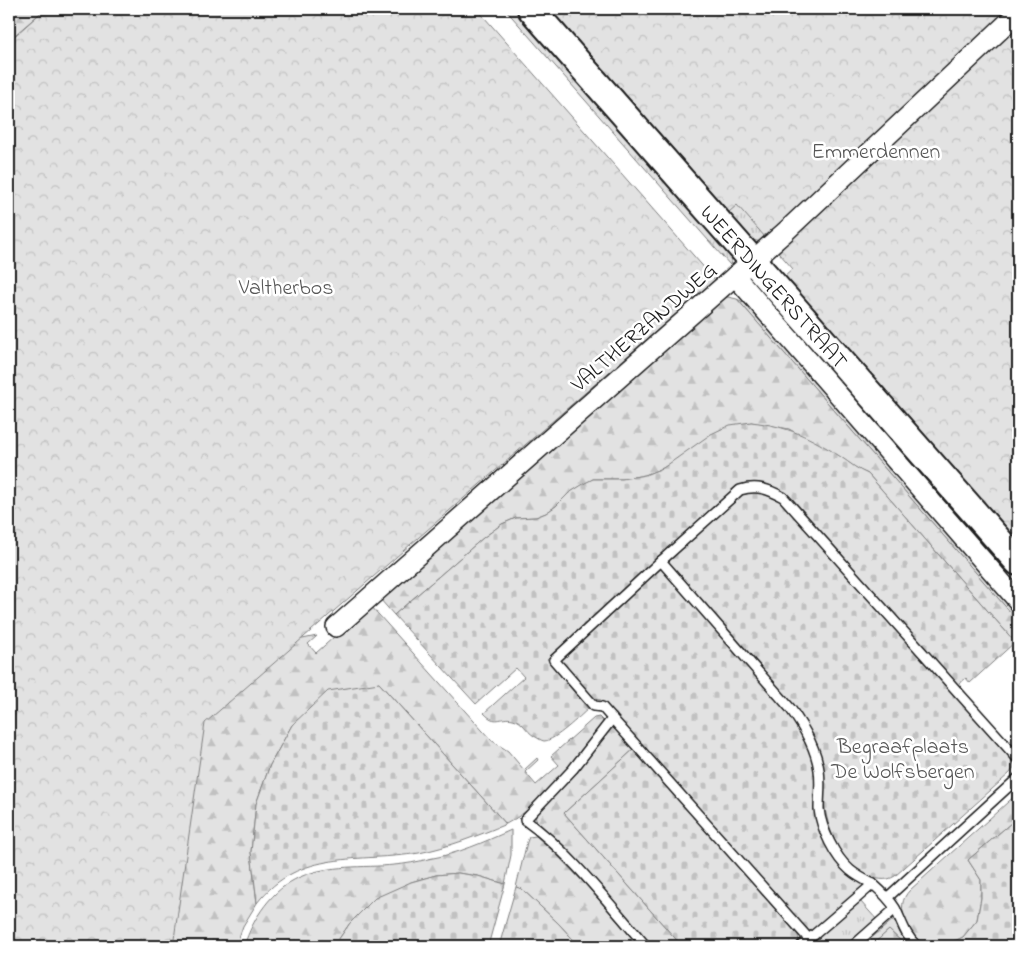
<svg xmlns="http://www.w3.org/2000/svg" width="1027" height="955" font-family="'Indie Flower',sans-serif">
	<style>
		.grass { fill: url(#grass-tufts); stroke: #7f7f7f }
		.forest { fill: url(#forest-firs); stroke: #7f7f7f }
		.cemetery { fill: url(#cemetery-stones); stroke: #7f7f7f }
		.park { fill: url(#park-crowns); stroke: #7f7f7f }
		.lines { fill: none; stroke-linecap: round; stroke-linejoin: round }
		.lane-casing { stroke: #1c1c1c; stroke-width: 12 }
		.street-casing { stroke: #1c1c1c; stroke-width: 22 }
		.secondary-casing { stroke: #1c1c1c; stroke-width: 30 }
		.lane { stroke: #fff; stroke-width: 9 }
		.street { stroke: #fff; stroke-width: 19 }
		.secondary { stroke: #fff; stroke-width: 26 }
		.labels { text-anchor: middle; stroke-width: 5; stroke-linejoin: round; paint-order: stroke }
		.park-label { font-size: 22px; fill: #575757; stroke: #fff }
		.street-label { font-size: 22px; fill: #1c1c1c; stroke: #fff }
	</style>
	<defs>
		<pattern id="grass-tufts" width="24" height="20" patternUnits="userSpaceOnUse" patternTransform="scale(1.25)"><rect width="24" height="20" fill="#e2e2e2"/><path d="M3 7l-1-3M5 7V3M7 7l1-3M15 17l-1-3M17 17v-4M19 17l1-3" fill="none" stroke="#c1c1c1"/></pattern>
		<pattern id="forest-firs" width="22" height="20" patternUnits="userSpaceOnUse" patternTransform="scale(1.25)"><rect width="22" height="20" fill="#e2e2e2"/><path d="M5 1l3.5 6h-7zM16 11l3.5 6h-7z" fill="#c1c1c1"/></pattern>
		<pattern id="cemetery-stones" width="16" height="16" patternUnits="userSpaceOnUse" patternTransform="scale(1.25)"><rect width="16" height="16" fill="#e2e2e2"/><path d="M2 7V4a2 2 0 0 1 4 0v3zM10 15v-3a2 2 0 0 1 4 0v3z" fill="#c1c1c1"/></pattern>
		<pattern id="park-crowns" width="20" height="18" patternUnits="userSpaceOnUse" patternTransform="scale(1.25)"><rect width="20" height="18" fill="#e2e2e2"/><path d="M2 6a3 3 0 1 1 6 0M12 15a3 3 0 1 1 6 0" fill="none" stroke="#c1c1c1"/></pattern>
	</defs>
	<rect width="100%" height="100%" fill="#fff"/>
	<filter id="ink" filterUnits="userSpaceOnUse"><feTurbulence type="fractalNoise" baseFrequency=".02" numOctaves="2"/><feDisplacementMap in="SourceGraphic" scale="10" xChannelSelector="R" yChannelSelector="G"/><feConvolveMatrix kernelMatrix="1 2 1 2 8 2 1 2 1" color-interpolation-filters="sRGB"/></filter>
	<g filter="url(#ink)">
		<!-- grass -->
		<g class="grass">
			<polygon points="505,9 517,9 730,250 732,258 730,265"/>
			<polygon points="544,9 550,9 728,212 737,204 768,239 761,242 749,239"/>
			<polygon points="757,288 768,292 1018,576 1018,590"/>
			<polygon points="737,299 747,304 1018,612 1018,621"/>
			<polygon points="860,901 878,921 849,946 809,946"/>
			<polygon points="894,919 900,933 909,946 906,946 889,930 871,946 862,946"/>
		</g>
		<!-- forest -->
		<g class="forest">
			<polygon points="9,9 45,9 9,40"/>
			<polygon points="728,297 737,299 1018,621 1018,638 1015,642 868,474 859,470 843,459 789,429 751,422 679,458 663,468 645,475 622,479 593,479 569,493 556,506 546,513 536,517 516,518 502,524 483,538 394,615 380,599 721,298"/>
			<path d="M370,605l121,135 17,11 16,19 13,-12 1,2 -13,12 11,13 23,-20 -8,-9 43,-38 5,-1 4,4 -1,4c-28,35 -56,78 -96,99l-127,-141 -87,42 -22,40 -14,39 -5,48 6,51 -14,23 -7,20h-69l31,-222 95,-83 24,-5 -9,8 8,9z"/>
			<polygon points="612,728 619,731 634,749 564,813 682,946 651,946 569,852 536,820 535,814 576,771 608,730"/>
			<path d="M1018,793v24l-50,43 13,20v18l-4,22 -14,17 -18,9h-21c-14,-14 -32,-38 -14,-56z"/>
			<path d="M511,830v25l-6,29 -27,-8 -20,-3 -22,2 -25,7 -61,41 -16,23h-90c9,-28 28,-57 56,-69 29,-13 64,-9 94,-12 12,-1 23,-3 34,-6 30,-5 56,-17 83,-29z"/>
			<polygon points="536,836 554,852 586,885 639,946 579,946 559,924 522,889 516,887 527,842 529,837"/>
		</g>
		<!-- cemetery -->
		<g class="cemetery">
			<path d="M751,422c36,4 60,15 90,35 9,6 17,13 27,17l147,168 -45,41 -4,-5 -8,7 -166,-187c-13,-10 -31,-19 -49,-14 -6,2 -11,8 -16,12l-180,163 41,50c-8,7 -33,32 -44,32 -2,0 -8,-4 -10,-5 -8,-5 -11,-15 -21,-17 -13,-3 -17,7 -29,-6l40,-36 -8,-9 -40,36 -82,-89 89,-77 19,-14 14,-6 20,-1 10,-4 10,-7 13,-13 16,-10 8,-4h29l23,-4 18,-7 48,-34 19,-9z"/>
			<path d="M760,491l13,5 14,10 227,254 -1,9 -3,4 -115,103c-9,6 -20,3 -29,-1 -26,-13 -39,-46 -42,-74 -2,-16 0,-33 -5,-49 -5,-16 -13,-29 -23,-43l-130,-147 75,-67z"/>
			<polygon points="659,568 662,568 787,710 803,735 814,761 816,810 840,866 849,875 866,885 813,931 804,930 601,700 593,699 560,662 561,658"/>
			<path d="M379,683l127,141c-29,12 -57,23 -87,29 -60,10 -119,-5 -162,50l-6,-51 5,-48 14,-39 22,-40 36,-34z"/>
			<polygon points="634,749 798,935 799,943 796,946 682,946 564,813"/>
			<polygon points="1018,817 1018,946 945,946 963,937 977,920 981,898 981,880 968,860"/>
			<polygon points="458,873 478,876 505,884 488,946 334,946 350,923 375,898 411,882 436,875"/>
			<polygon points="516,887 522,889 559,924 579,946 499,946"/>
			<polygon points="889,930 906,946 871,946"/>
		</g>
		<!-- park -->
		<g class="park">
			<polygon points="45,9 477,9 715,280 205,723 173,946 9,946 9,41"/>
			<polygon points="550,9 1018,9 1018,542 784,277 793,269 737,205 729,212"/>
		</g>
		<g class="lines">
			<defs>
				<g id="lane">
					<polyline points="661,561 554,660 594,706 602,707 809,939"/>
					<path d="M612,719l-39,50 -48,51c45,32 84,84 121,126"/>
					<path d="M873,884c-8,-4 -16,-8 -23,-14 -15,-13 -29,-41 -31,-61 0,-13 2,-26 0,-39 -3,-23 -16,-44 -29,-62l-129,-147 79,-71c17,-5 28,-1 43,7l235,262"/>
					<polyline points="888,897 1018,778"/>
					<path d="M801,946l72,-62c9,8 16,14 22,24 7,14 10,28 22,38"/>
					<polyline points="853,946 895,909"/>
				</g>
				<g id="street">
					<polyline points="735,276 1018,601"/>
					<polyline points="336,627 785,232 1018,13"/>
				</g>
				<g id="secondary">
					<path id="s1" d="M531,9l487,553"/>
				</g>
			</defs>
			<!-- lane casing -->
			<use href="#lane" class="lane-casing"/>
			<!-- street casing -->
			<use href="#street" class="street-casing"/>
			<!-- secondary casing -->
			<use href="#secondary" class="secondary-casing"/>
			<!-- lane -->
			<use href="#lane" class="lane"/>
			<!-- street -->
			<use href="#street" class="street"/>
			<!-- secondary -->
			<use href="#secondary" class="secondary"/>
		</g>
	</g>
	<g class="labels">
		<!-- park labels -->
		<g class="park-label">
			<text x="876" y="158">Emmerdennen</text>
			<text x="286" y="294">Valtherbos</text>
			<text x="903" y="753">Begraafplaats<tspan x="903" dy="25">De Wolfsbergen</tspan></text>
		</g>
		<!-- street labels -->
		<g class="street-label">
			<text dy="8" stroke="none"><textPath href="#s1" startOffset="369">WEERDINGERSTRAAT</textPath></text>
			<text transform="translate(643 326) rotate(-41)" y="8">VALTHERZANDWEG</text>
		</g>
	</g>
	<!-- margin -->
	<rect width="1027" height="955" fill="none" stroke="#fff" stroke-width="30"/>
	<rect x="15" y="15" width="997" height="925" fill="none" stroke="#1c1c1c" stroke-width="2" filter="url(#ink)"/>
</svg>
